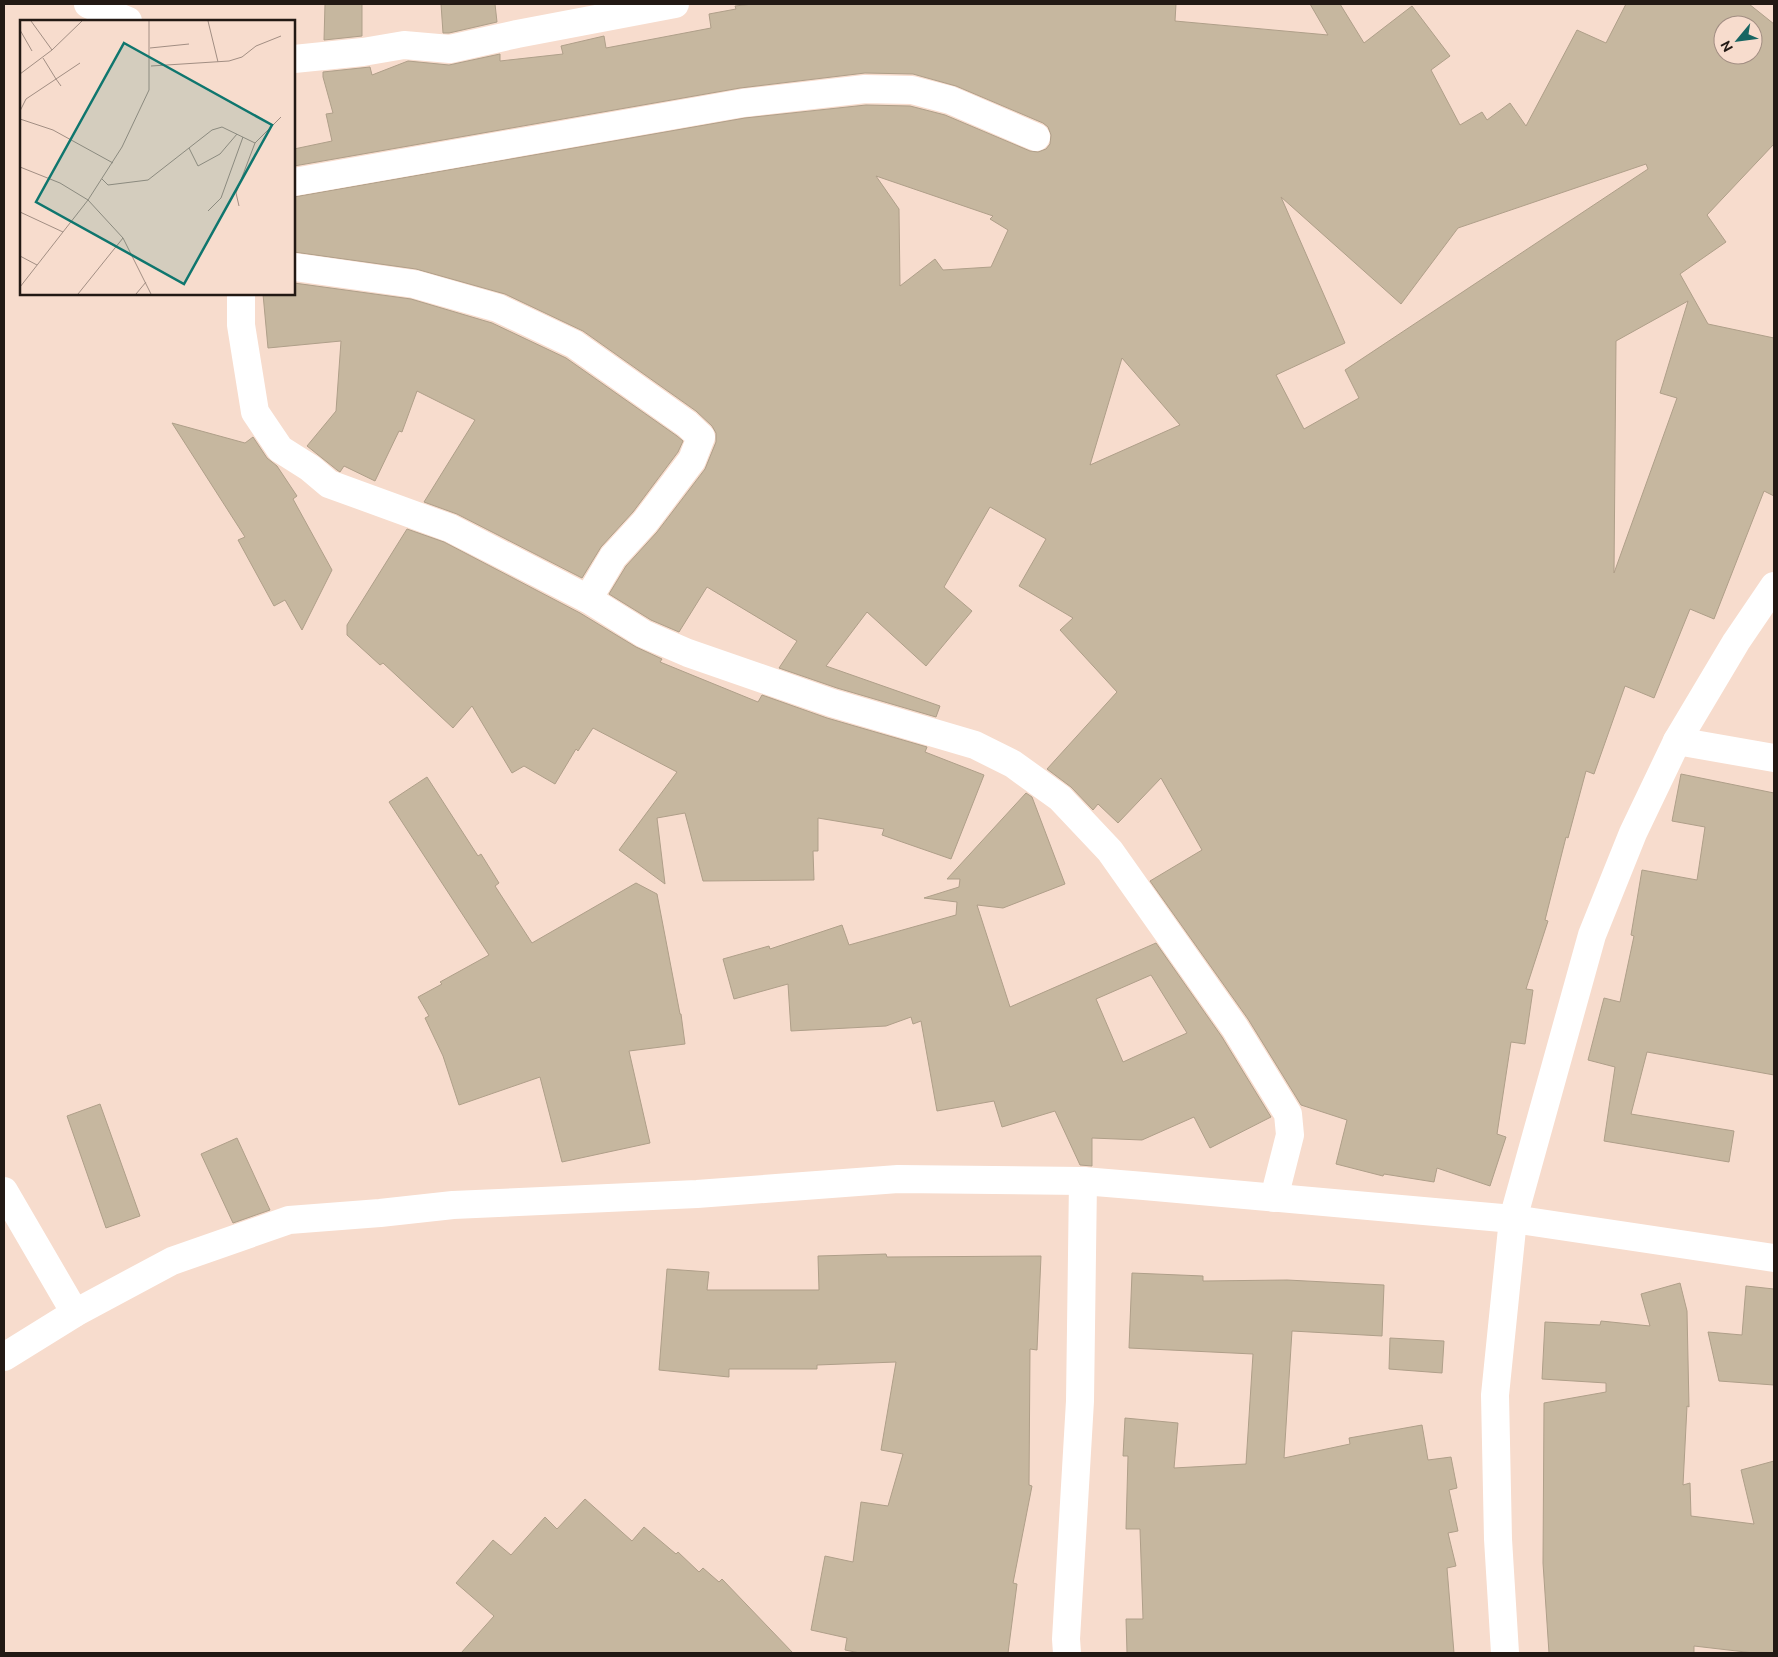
<svg xmlns="http://www.w3.org/2000/svg" width="1778" height="1657" font-family="Ubuntu,sans-serif">
	<style>
		.building { fill: #c6b79f; stroke: #af9f89; fill-rule: evenodd }
		.lines { fill: none; stroke-linecap: round; stroke-linejoin: round }
		.street { stroke: #fff; stroke-width: 28 }
		.secondary { stroke: #fff; stroke-width: 28 }
		.inset-road { fill: none; stroke: #a28e83; stroke-width: 1 }
		.view { fill: #0f766e; fill-opacity: 0.15; stroke: #0f766e; stroke-width: 2.5 }
		.inset-edge { fill: none; stroke: #221914; stroke-width: 2.5 }
	</style>
	<rect width="100%" height="100%" fill="#f7dccd"/>
	<!-- building -->
	<g class="building">
		<polygon points="325,4 362,4 362,36 324,40"/>
		<polygon points="441,4 495,4 497,22 449,33 443,33"/>
		<path d="M753,4h423l-1,17 153,14 -18,-31h30l24,39 48,-37 38,50 -19,14 29,55 22,-13 5,8 23,-17 16,23 51,-96 29,13 20,-39h123l25,20v120l-67,71 19,27 -46,32 28,50 66,14v158l-10,-5 -50,128 -24,-10 -36,89 -29,-12 -31,88 -8,-3 -18,67 -2,-1 -21,83 3,1 -22,68 7,1 -8,54 -14,-2 -14,92 9,3 -16,49 -53,-18 -3,14 -50,-8 -1,2 -47,-12 11,-44 -46,-15 -53,-86 -98,-138 52,-31 -41,-72 -43,45 -20,-19 -5,6 -22,-23 -24,-18 70,-77 -57,-62 13,-12 -54,-32 27,-47 -56,-32 -46,80 28,24 -46,55 -59,-54 -41,54 114,40 -4,11 -99,-29 -58,-20 18,-27 -90,-54 -28,45 -28,-12 -42,-26 17,-28 31,-34 48,-63 11,-27v-9l-4,-7 -16,-15 -113,-80 -78,-37 -89,-25 -122,-17v-55l451,-79 121,-13 44,1 35,9 85,36 8,1 8,-3 4,-5 1,-9 -3,-8 -5,-4 -87,-37 -43,-12 -48,-1 -125,15 -446,78v-17l38,-8 -6,-27 7,-1 -10,-36v-5l47,-5 2,8 36,-14 41,4 51,-11v7l63,-7 -2,-8 43,-10 2,12 105,-20 -2,-14 27,-5 -1,-3zM1723,25h30v30h-30zM1646,164l2,5 -303,201 14,28 -55,31 -28,-54 69,-32 -64,-146 120,107 57,-76zM876,176l117,40 -3,3 18,11 -17,37 -48,3 -8,-11 -35,27 -1,-77zM1688,301l-28,92 17,5 -63,175 2,-232zM1122,358l58,67 -90,40z"/>
		<polygon points="294,283 411,299 492,323 566,358 677,436 683,441 678,452 633,512 601,547 582,578 457,514 424,502 475,420 417,391 402,432 399,431 375,481 344,466 340,472 337,470 307,446 336,411 341,341 268,348 263,294 294,294"/>
		<polygon points="172,423 245,443 253,437 267,458 277,466 297,496 293,499 332,570 302,630 285,600 274,606 238,540 245,537"/>
		<polygon points="407,529 444,542 580,613 636,647 662,659 660,662 758,702 762,695 827,718 927,747 925,752 984,775 951,859 882,835 884,829 818,818 818,851 813,851 814,880 703,881 685,813 657,818 665,884 619,850 677,772 593,728 578,751 576,749 555,784 524,766 512,773 472,706 453,728 383,663 380,665 347,635 347,625"/>
		<polygon points="1681,774 1774,793 1774,1075 1647,1052 1631,1114 1734,1131 1729,1162 1604,1141 1615,1067 1588,1060 1604,998 1620,1002 1634,936 1631,935 1642,870 1697,880 1705,827 1672,821"/>
		<polygon points="427,777 478,856 481,854 499,883 495,886 532,943 636,883 657,894 680,1014 681,1014 685,1044 629,1051 650,1143 562,1162 540,1077 459,1105 443,1056 425,1018 429,1016 418,997 442,984 440,982 489,955 389,802"/>
		<path d="M1026,793l6,4 33,87 -62,24 -26,-3 33,102 146,-64 66,94 49,80 -61,31 -16,-31 -52,23 -50,-2v28l-12,-1 -25,-54 -53,16 -8,-26 -57,10 -16,-90 -8,3 -2,-7 -25,9 -95,5 -3,-47 -54,15 -11,-40 46,-13 1,3 72,-24 7,20 107,-30 1,-13 -33,-4 35,-11 1,-8h-13zM1151,975l36,58 -64,29 -27,-63z"/>
		<polygon points="100,1104 140,1216 106,1228 67,1116"/>
		<polygon points="237,1138 270,1210 233,1223 201,1154"/>
		<polygon points="886,1254 887,1257 1041,1256 1037,1350 1030,1349 1029,1485 1032,1486 1013,1583 1017,1584 1008,1653 860,1653 845,1650 847,1638 811,1630 825,1556 853,1562 861,1502 888,1506 903,1454 881,1450 896,1362 817,1365 817,1369 729,1369 729,1377 659,1370 667,1269 709,1272 707,1290 819,1290 818,1256"/>
		<polygon points="1132,1273 1203,1276 1203,1281 1287,1280 1384,1285 1382,1336 1292,1331 1284,1458 1350,1444 1349,1438 1422,1425 1428,1460 1451,1457 1457,1488 1449,1490 1458,1531 1448,1533 1456,1566 1447,1568 1454,1653 1127,1653 1126,1619 1143,1619 1140,1529 1126,1529 1128,1456 1123,1456 1125,1418 1178,1423 1174,1468 1246,1464 1253,1354 1129,1348"/>
		<polygon points="1680,1283 1687,1311 1689,1407 1687,1406 1683,1485 1690,1483 1691,1516 1754,1524 1741,1470 1774,1461 1774,1653 1754,1653 1694,1646 1694,1653 1549,1653 1543,1563 1544,1403 1606,1392 1606,1383 1542,1379 1545,1322 1600,1325 1601,1321 1650,1326 1641,1294"/>
		<polygon points="1746,1286 1774,1289 1774,1385 1719,1381 1708,1332 1742,1335"/>
		<polygon points="1390,1338 1444,1341 1442,1373 1389,1369"/>
		<polygon points="585,1499 632,1541 644,1527 676,1554 678,1552 699,1572 703,1568 719,1582 722,1579 793,1653 461,1653 494,1616 456,1583 493,1540 511,1555 545,1517 557,1529"/>
	</g>
	<g class="lines">
		<!-- street -->
		<g class="street">
			<polyline points="88,4 128,21"/>
			<polyline points="294,59 363,52 404,45 450,49 517,34 675,4"/>
			<polyline points="294,182 743,103 865,89 912,90 950,100 1036,137"/>
			<polyline points="294,267 414,284 498,308 574,344 687,424 701,437 692,460 645,522 613,557 588,599"/>
			<polyline points="241,294 241,325 255,412 280,449 310,468 329,484 450,528 588,599 644,634 688,653 832,703 975,745 1013,764 1060,798 1110,851 1235,1028 1288,1114 1290,1135 1274,1198"/>
			<polyline points="1677,741 1774,758"/>
			<polyline points="4,1191 75,1313"/>
			<polyline points="1067,1653 1066,1639 1080,1401 1083,1181"/>
			<polyline points="1505,1653 1498,1539 1495,1395 1513,1219 1592,935 1633,833 1677,741 1736,642 1774,586"/>
		</g>
		<!-- secondary -->
		<polyline class="secondary" points="4,1357 75,1313 172,1261 289,1220 380,1213 453,1205 697,1194 898,1179 1083,1181 1144,1186 1513,1219 1774,1258"/>
	</g>
	<!-- overview -->
	<g transform="translate(20 20)">
		<rect width="275" height="275" fill="#f7dccd"/>
		<path class="inset-road" d="M188,1l10,41M0,10l12,21M130,28l39,-4M32,30l30,-29M131,46l78,-5 13,-4 14,-11 25,-10M0,54l32,-24 -21,-29M41,66l-5,-7 24,-16M0,91l6,-12 30,-20 -13,-21M0,99l33,11 60,33M235,123l26,-26M169,128l9,18 22,-12 17,-20M0,147l40,16 28,17 35,38 28,56M82,159l6,6 40,-5 64,-50 10,-3 33,16 -19,50 3,13M188,191l13,-13 22,-61M0,192l43,20M0,236l17,9M0,267l68,-87 34,-53 27,-57v-69M58,274l45,-56M116,274l10,-12"/>
		<path class="view" d="M104,23l148,82 -88,159 -148,-82z"/>
		<rect width="275" height="275" class="inset-edge"/>
	</g>
	<!-- border -->
	<rect width="1778" height="1657" fill="none" stroke="#221914" stroke-width="10"/>
	<!-- north arrow -->
	<g transform="translate(1738 40) rotate(241)"><circle r="24" fill="#f7dccd" stroke="#a28e83"/>
	<path d="M0-4L9 19L0 12L-9 19Z" fill="#176562"/>
	<text y="-8" font-size="14" font-weight="bold" text-anchor="middle" fill="#221914">N</text>
	</g>
</svg>
